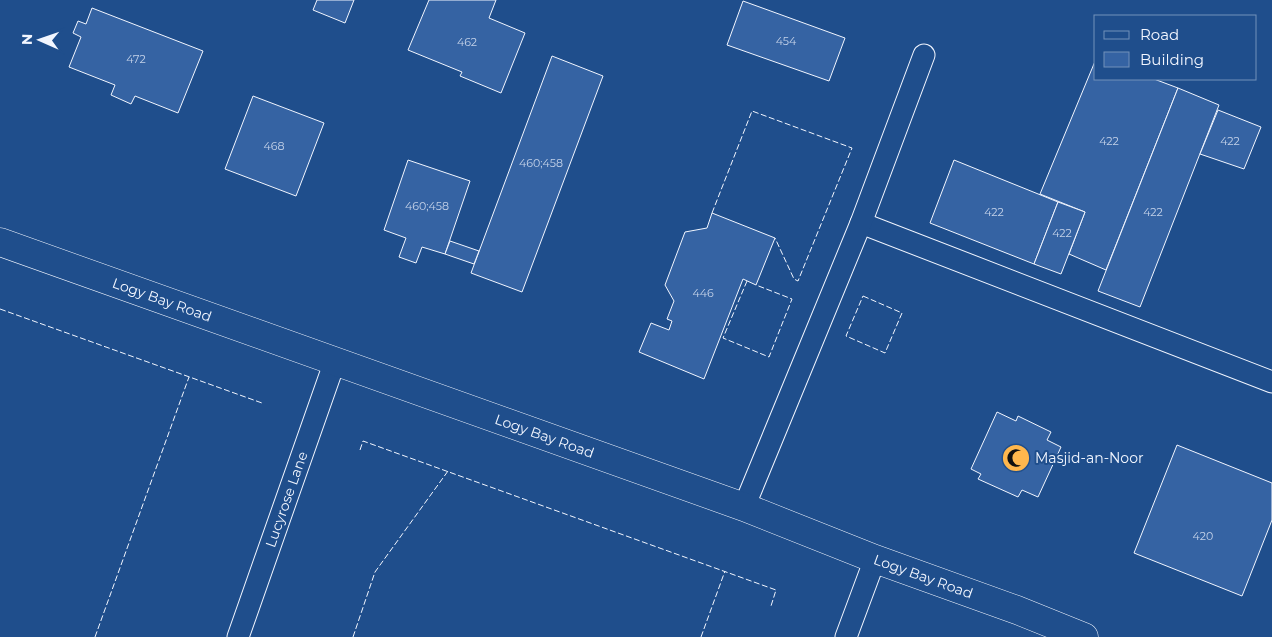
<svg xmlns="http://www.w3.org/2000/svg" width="1272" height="637" font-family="Montserrat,sans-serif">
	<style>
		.building { fill: #3563a3; stroke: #f2f6ff }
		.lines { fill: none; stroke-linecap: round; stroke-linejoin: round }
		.street-casing { stroke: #f2f6ff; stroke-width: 23 }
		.primary-casing { stroke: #f2f6ff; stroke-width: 29 }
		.street { stroke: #1f4e8c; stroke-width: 21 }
		.primary { stroke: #1f4e8c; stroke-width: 28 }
		.fence { stroke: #f2f6ff; stroke-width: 1; stroke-dasharray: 6 2.5; stroke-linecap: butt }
		.labels { text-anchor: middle; stroke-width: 4; stroke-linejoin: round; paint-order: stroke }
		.number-label { font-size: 11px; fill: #c3d1e8 }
		.street-label { font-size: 14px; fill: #f2f6ff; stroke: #1f4e8c }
		.poi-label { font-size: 14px; fill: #f2f6ff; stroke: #1f4e8c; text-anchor: start }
	</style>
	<rect width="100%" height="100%" fill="#1f4e8c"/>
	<!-- building -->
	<g class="building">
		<polygon points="317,0 354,0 345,23 313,10"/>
		<polygon points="429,0 496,0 489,18 525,33 501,93 460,76 462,72 408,50"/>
		<polygon points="743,1 845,38 829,81 727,45"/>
		<polygon points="92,8 203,51 178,113 135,96 131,104 111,95 115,85 69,67 81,37 73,33 78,21 86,24"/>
		<polygon points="552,56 603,76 522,292 471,273"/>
		<polygon points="1096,59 1096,79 1154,79 1178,88 1106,270 1069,254 1085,212 1040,194"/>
		<polygon points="1178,88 1219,105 1140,307 1098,291"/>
		<polygon points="253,96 324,123 296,196 225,169"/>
		<polygon points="1218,110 1261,127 1244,169 1200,154"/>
		<polygon points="408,160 470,181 445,254 422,247 416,263 399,257 406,238 384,230"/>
		<polygon points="954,160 1058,202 1034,264 930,223"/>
		<polygon points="1058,202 1085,212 1061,274 1034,264"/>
		<polygon points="712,213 775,238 756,285 743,279 704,379 639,352 651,323 669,330 672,321 667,319 674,301 665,285 685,232 707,228"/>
		<polygon points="450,241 479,251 474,264 445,254"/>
		<polygon points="997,412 1016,421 1018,416 1051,432 1047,440 1061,447 1038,497 1022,490 1018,497 978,479 981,474 971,469"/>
		<polygon points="1177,445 1272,483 1272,520 1242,596 1134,553"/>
	</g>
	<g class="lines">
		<defs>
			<g id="street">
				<polyline points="861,223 1272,382"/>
				<polyline points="744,507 861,223 924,55"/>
				<path id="s1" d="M238,637l97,-276"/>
				<polyline points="846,637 875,559"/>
			</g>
			<g id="primary">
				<path id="s2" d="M0,242l744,265 131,52 142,51 67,27"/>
			</g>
		</defs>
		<!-- street casing -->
		<use href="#street" class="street-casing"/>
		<!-- primary casing -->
		<use href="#primary" class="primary-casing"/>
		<!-- street -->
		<use href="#street" class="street"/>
		<!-- primary -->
		<use href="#primary" class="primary"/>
		<!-- fence -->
		<g class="fence">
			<polyline points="712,213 752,111 852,148 798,281 794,279 775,238"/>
			<polyline points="747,281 723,338 769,357 792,299 756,285"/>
			<polygon points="863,296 902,313 885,353 846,336"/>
			<polyline points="0,309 262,403"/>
			<polyline points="360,450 363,441 776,590 771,606"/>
			<polyline points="95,637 189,377"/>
			<polyline points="353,637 375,572 448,471"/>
			<polyline points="701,637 725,571"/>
		</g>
	</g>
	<!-- icons -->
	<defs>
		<symbol id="mosque-disc" viewBox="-11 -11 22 22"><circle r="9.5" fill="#ffb74d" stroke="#1f4e8c"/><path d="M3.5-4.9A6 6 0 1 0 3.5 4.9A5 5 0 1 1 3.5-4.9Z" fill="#111"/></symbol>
	</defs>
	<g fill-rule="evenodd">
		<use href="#mosque-disc" x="1000" y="442" width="32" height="32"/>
	</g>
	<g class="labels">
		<!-- number labels -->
		<g class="number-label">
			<text x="786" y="45">454</text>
			<text x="467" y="46">462</text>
			<text x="136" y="63">472</text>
			<text x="1109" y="145">422</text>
			<text x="1230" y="145">422</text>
			<text x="274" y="150">468</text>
			<text x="541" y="167">460;458</text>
			<text x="427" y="210">460;458</text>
			<text x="994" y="216">422</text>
			<text x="1153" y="216">422</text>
			<text x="1062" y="237">422</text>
			<text x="703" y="297">446</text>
			<text x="1203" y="540">420</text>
		</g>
		<!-- street labels -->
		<g class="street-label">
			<text dy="5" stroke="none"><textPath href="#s2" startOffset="172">Logy Bay Road</textPath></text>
			<text dy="5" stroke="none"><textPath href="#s2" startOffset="578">Logy Bay Road</textPath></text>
			<text dy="5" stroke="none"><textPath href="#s1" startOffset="146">Lucyrose Lane</textPath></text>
			<text dy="5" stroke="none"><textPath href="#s2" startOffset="982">Logy Bay Road</textPath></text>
		</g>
		<!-- poi labels -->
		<g class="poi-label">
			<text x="1035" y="463">Masjid-an-Noor</text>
		</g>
	</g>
	<!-- legend -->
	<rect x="1094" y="15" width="162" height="65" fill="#1f4e8c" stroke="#7391ba"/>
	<rect x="1104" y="31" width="25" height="8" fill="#1f4e8c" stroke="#7391ba"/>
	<text x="1140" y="40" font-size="15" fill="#f2f6ff">Road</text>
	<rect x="1104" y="52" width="25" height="15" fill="#3563a3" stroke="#7391ba"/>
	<text x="1140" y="65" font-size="15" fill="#f2f6ff">Building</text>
	<!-- north arrow -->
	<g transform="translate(40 40) rotate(272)" stroke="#1f4e8c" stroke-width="4" paint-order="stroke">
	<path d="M0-4L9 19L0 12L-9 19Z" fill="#f2f6ff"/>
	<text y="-8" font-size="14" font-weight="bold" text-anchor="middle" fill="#f2f6ff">N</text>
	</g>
</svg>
